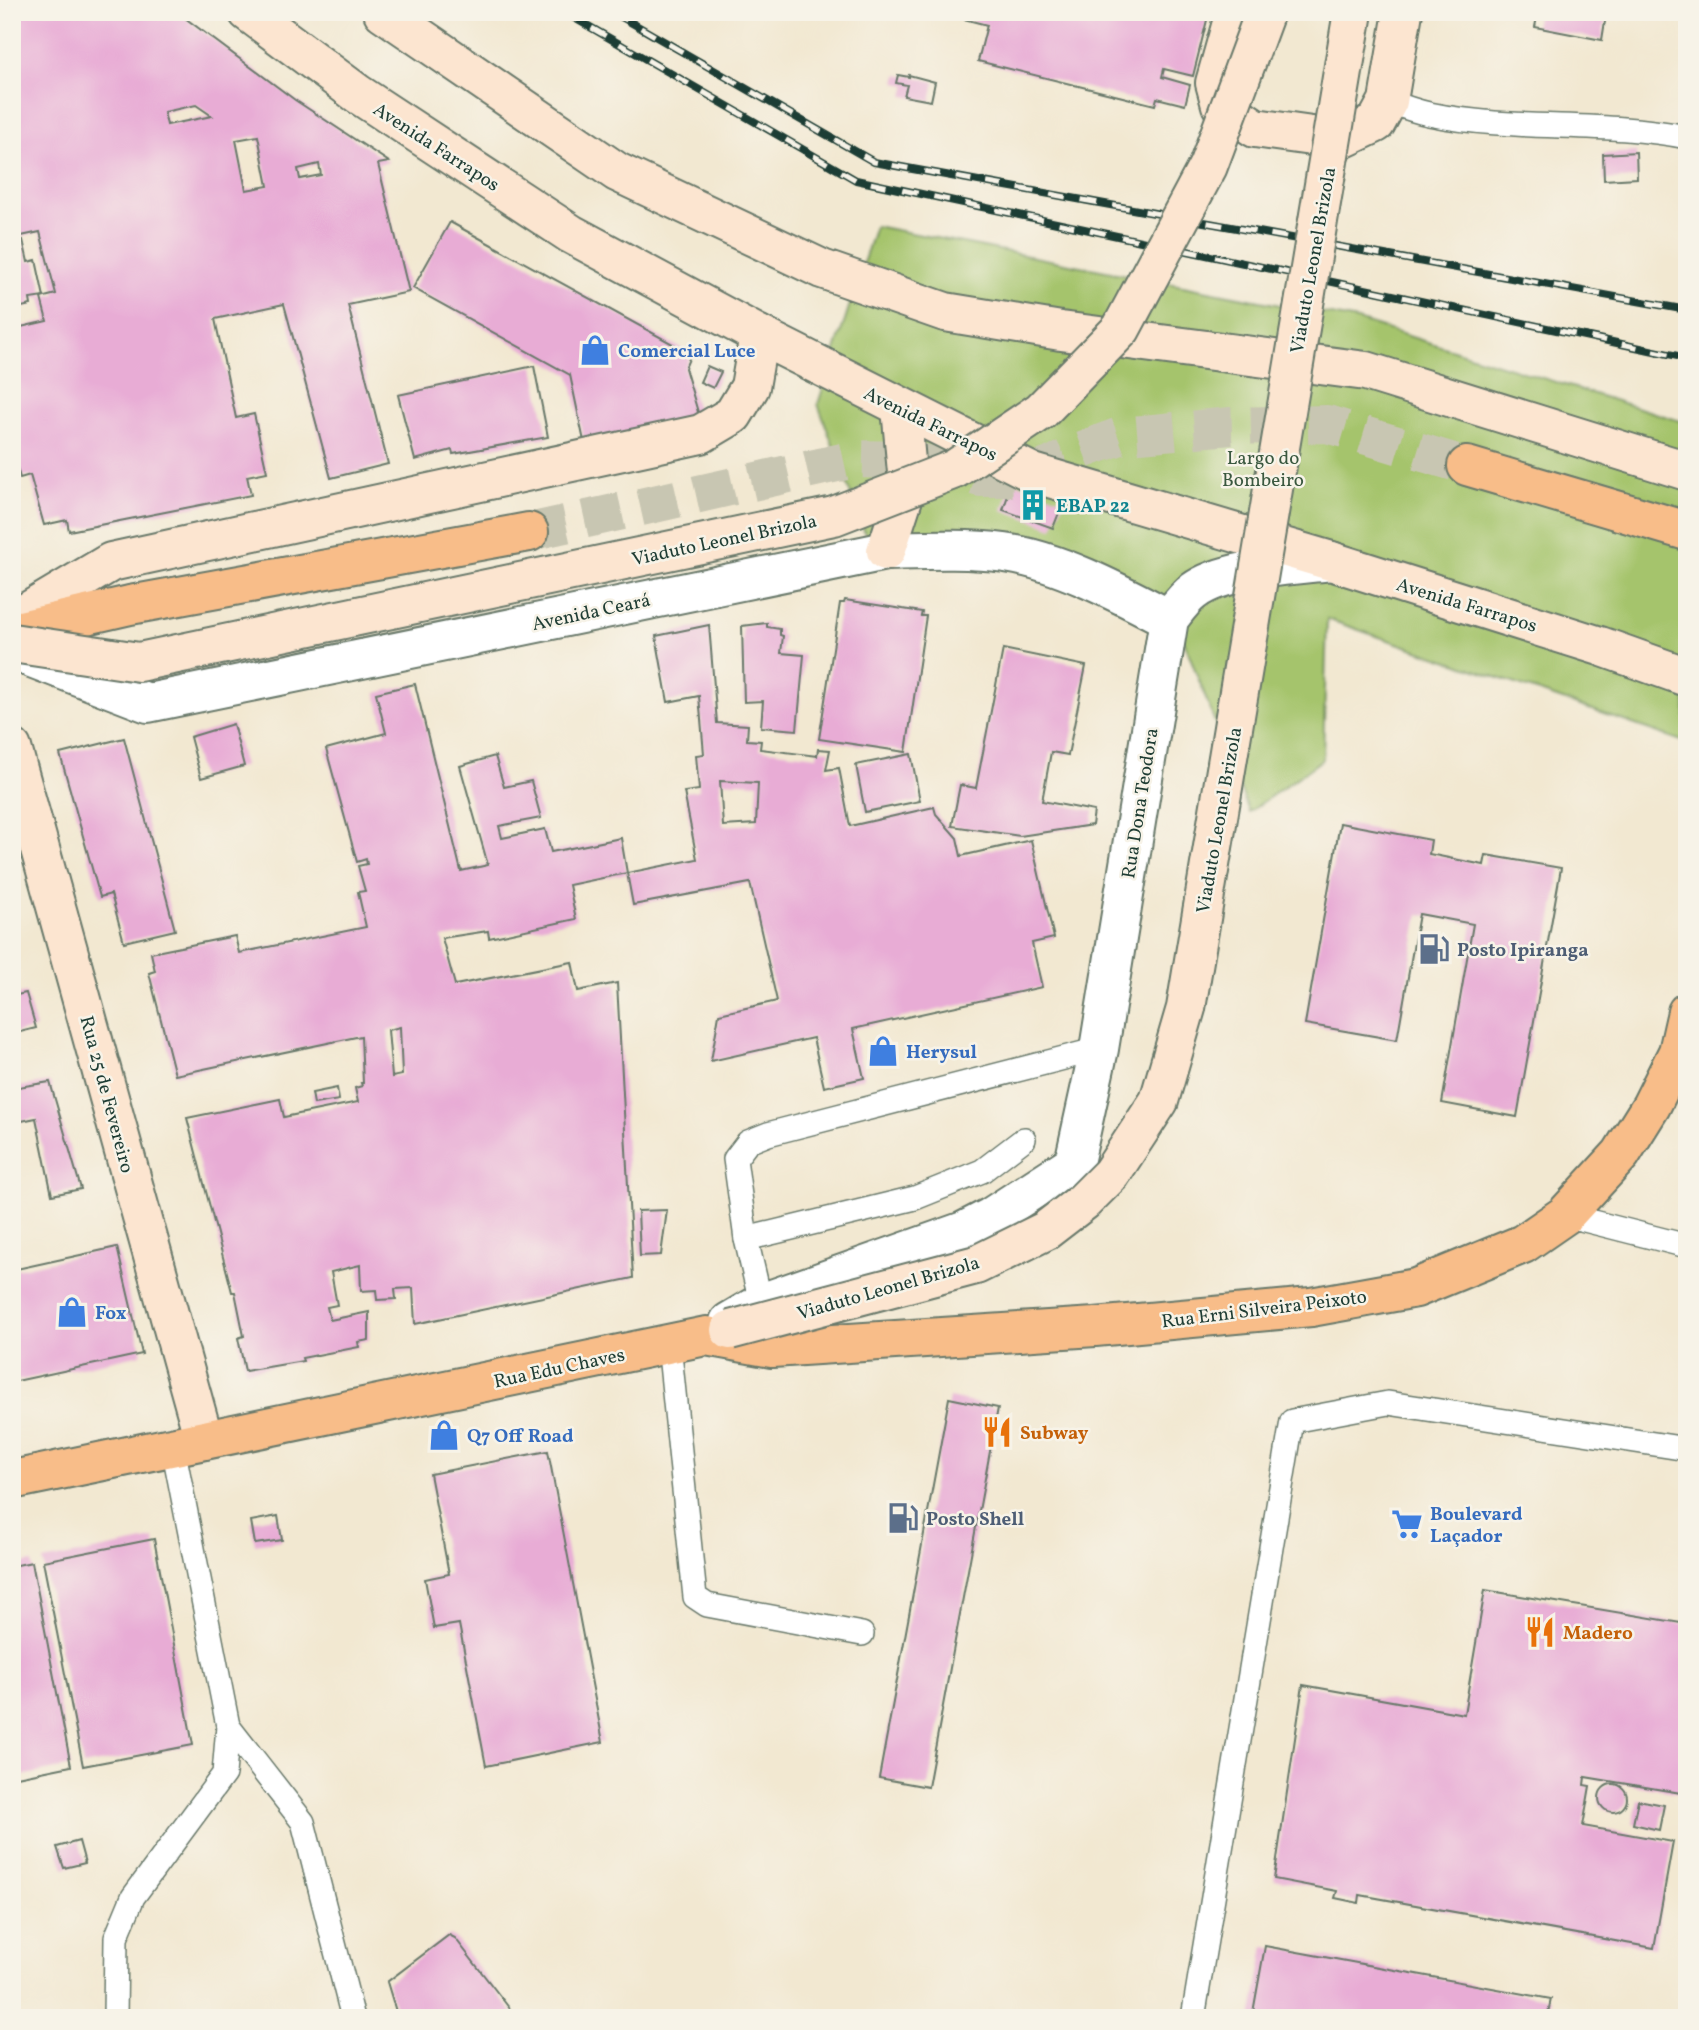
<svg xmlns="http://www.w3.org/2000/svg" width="1699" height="2030" font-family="Vollkorn,serif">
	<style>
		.green { fill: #a5c46c; stroke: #628050; stroke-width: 2 }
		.building { fill: #e8acd5; fill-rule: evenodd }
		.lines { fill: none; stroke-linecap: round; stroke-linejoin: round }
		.primary-tunnel { stroke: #c8c6b2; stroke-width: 38; stroke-dasharray: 38 19; stroke-linecap: butt }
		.lane-casing { stroke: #69796b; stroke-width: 26 }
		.street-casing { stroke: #69796b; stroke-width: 42 }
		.secondary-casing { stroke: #69796b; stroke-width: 42 }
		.primary-casing { stroke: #69796b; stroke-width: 42 }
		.lane { stroke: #fff; stroke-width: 23 }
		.street { stroke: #fff; stroke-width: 38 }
		.secondary { stroke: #fce5d0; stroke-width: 38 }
		.primary { stroke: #f8bd89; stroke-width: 38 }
		.rail-casing { stroke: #1f3d34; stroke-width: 8 }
		.rail { stroke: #f7f3e8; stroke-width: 5; stroke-dasharray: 16; stroke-linecap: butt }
		.secondary-bridge-casing { stroke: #69796b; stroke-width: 42; stroke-linecap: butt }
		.secondary-bridge { stroke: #fce5d0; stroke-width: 38 }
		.labels { text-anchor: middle; stroke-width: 5; stroke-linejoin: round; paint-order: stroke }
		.street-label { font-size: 19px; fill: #1f3d34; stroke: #f7f3e8 }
		.shop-label { font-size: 19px; font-weight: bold; fill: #366cbe; stroke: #f7f3e8; text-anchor: start }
		.park-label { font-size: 19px; fill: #3a583f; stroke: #f7f3e8 }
		.culture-label { font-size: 19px; font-weight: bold; fill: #0d838f; stroke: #f7f3e8; text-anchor: start }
		.service-label { font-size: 19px; font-weight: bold; fill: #4e5e75; stroke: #f7f3e8; text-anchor: start }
		.food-label { font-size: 19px; font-weight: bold; fill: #c56008; stroke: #f7f3e8; text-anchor: start }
	</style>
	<rect width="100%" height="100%" fill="#f7f3e8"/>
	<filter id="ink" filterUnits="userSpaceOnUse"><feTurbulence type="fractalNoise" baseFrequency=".0143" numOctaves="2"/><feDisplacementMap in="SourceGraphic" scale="14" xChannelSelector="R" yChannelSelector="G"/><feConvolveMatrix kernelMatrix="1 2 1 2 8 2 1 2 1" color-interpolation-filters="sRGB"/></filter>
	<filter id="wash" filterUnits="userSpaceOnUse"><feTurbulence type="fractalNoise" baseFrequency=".00686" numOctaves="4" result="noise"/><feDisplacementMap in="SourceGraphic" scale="28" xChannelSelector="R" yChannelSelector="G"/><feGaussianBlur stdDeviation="1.57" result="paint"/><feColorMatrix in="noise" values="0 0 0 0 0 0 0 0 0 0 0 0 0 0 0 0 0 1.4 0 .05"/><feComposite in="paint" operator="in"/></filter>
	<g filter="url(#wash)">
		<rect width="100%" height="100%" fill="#f2e8d1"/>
		<!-- green -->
		<polygon class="green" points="875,226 1357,320 1687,423 1685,742 1327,619 1323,759 1249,812 1170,604 1067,548 957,530 867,539 818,404"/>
		<g id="blocks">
			<!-- building -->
			<g class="building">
				<path d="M12,12h165l118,88 94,62 -11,2 31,128 -61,13 40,159 -57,14 -47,-174 -69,15 21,99 18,-4 13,58 -20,4 4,19 -182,36 -2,-11 -23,5 -14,-50 -10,3 -8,-28v-121l35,-8 -6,-23 15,-4 -16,-62 -28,6zM196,105l16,11 -45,9 -3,-13zM258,136l10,50 -22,4 -10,-50zM319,164l2,11 -21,4 -2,-10z"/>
				<polygon points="937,12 1209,12 1193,76 1164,69 1162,77 1190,85 1185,105 1157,98 1155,105 978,61 987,25"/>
				<polygon points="1538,12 1589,12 1606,15 1602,40 1535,27"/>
				<polygon points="898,75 909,77 909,75 935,82 931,101 904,96 907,85 896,83"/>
				<polygon points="1636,152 1637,178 1604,180 1603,154"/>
				<polygon points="450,222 691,354 685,368 700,419 586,451 570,375 413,288"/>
				<polygon points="23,240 28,262 36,260 44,297 30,299 31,305 12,309 12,242"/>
				<polygon points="534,366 548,437 453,454 452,450 415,460 398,395"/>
				<polygon points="707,366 721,372 713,388 700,382"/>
				<polygon points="1013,481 1064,500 1053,528 1003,510"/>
				<polygon points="845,600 922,612 921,616 926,616 906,752 819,739 840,603 844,603"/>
				<polygon points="767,623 767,627 780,629 780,635 783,636 781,653 804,655 797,730 761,727 763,701 744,702 742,626"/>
				<path d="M709,625l8,98 31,2 -1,15 14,1 -1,8 57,7 1,-7 12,1 -4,20 13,-2 11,58 84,-19 2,7 21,24 4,18 70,-16 23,98 -22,5 10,44 -189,42 11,49 -40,9 -11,-49 -102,23 8,-47 58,-13 -27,-118 -117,22 -6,-32 70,-14 -13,-67 15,-2 -3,-35 8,-1 -5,-58 -31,6 -12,-66zM720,781l38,2 -2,41 -33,2z"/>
				<polygon points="1003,649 1086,666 1068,755 1051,752 1042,801 1094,811 1092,825 1020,836 952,826 960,785 976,788"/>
				<path d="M415,684l46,187 27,-6 -28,-99 35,-10 9,31 27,-6 10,37 -42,8 3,12 43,-9 6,23 70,-14 6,35 -58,12 7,34 -87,19 -1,-7 -46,7 13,47 117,-23 6,29 39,-8 16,295 -218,46 -2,-36 -18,1 1,10 -19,1 -1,-10 -15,1 -1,-26 -29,7 6,33 -10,2 3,13 39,-8v28l-11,2 1,5 -57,11 1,3 -58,10 -7,-33 6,-2 -9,-44h-3l-45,-174 93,-19 4,18 74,-15 -3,-14 7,-2 -1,-3h2l-2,-47 -186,39 -26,-102 6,-2 -4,-18 84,-17 4,17 127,-26 -8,-35 7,-1 -7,-25 9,-2 -1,-5 -9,3 -31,-113 60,-16 -10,-40zM400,1027l2,48 -10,2 -4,-47z"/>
				<polygon points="233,724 244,766 201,778 190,737"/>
				<polygon points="124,738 175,930 124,942 111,894 100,897 60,754"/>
				<polygon points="911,754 920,801 865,812 856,765"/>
				<polygon points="1340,823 1431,840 1429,854 1484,865 1486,855 1561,868 1517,1117 1442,1103 1473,924 1419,914 1397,1040 1305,1024"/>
				<polygon points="26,993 36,1028 12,1034 12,996"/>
				<polygon points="50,1082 81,1189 52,1195 36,1118 12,1123 12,1088"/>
				<polygon points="337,1088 339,1100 314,1104 312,1093"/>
				<polygon points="667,1210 661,1255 640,1256 638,1211"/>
				<polygon points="117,1247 142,1354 12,1382 12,1270"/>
				<polygon points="949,1398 998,1408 928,1787 879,1778"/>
				<polygon points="548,1451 603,1742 486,1766 459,1624 434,1628 425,1579 449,1574 430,1474"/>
				<polygon points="278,1516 282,1540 255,1544 251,1521"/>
				<polygon points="154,1539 193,1745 83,1766 43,1561"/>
				<polygon points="32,1562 71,1766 12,1778 12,1566"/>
				<polygon points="1485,1590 1687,1624 1687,1794 1585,1777 1584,1785 1590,1786 1583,1826 1673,1842 1654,1948 1360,1895 1359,1903 1335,1898 1337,1891 1274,1879 1303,1685 1464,1714"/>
				<circle cx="1613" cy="1798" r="14"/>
				<polygon points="1638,1800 1664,1805 1659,1830 1633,1824"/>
				<polygon points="79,1841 85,1863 64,1868 57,1847"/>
				<polygon points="449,1935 455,1938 517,2018 398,2018 387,1982"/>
				<polygon points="1265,1946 1551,1999 1547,2018 1252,2018"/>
			</g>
		</g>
	</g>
	<g filter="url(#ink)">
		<use href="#blocks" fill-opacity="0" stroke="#69796b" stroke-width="2"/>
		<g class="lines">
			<!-- primary-tunnel -->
			<polyline class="primary-tunnel" points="529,532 855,459 913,460 980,478 1015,478 1050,466 1082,450 1120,436 1231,426 1327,424 1467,466"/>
			<defs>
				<g id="lane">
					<path d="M1388,101c13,5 27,10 41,13 85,18 173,6 258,23"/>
					<polyline points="1565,1215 1687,1246"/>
					<polyline points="746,1239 915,1198 982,1171 1024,1139"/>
					<polyline points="761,1303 746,1239 735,1159 748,1142 768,1134 1099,1049"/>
					<polyline points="669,1344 695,1597 707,1605 862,1634"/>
					<polyline points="228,1726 303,1822 353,2018"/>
					<polyline points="115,2018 116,1938 133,1897 224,1774 228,1726 173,1447"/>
					<polyline points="1193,2018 1292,1421 1388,1403 1687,1449"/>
				</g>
				<g id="street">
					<path d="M16,652l132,51 738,-152c39,-1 80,-3 119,2 53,7 116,41 164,66"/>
					<path d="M729,1322l32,-19 203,-72 27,-14 83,-54 25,-114 70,-430c7,-9 15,-21 25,-28 28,-22 100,-26 137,-30"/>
				</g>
				<g id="secondary">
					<polyline points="248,12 358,94 571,234 759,335 1033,473 1331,561 1600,646 1687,677"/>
					<polyline points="383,12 617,172 822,269 945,312 1061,331 1366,371 1687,471"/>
					<polyline points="1235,12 1215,83 1221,105 1255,128 1340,140 1376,123 1388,101 1403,12"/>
					<polyline points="886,551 908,483 901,408"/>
					<polyline points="12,621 111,562 701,434 733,415 750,387 759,335"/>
					<polyline points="12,748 204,1440"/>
				</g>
				<g id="primary">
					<polyline points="1467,466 1687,531"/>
					<polyline points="12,632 130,605 529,532"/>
					<polyline points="12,1480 706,1336 772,1348 1095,1327 1311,1307 1416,1288 1523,1244 1565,1215 1621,1154 1651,1106 1678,1052 1687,1012"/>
				</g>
			</defs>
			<!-- lane casing -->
			<use href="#lane" class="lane-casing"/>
			<!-- street casing -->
			<use href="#street" class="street-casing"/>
			<!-- secondary casing -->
			<use href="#secondary" class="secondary-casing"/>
			<!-- primary casing -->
			<use href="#primary" class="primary-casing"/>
			<!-- lane -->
			<use href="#lane" class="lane"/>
			<!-- street -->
			<use href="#street" class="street"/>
			<!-- secondary -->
			<use href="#secondary" class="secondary"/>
			<!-- primary -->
			<use href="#primary" class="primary"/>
			<defs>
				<g id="rail">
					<polyline points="564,12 856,180 1687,358"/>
					<polyline points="613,12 874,162 1687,310"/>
				</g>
			</defs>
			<!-- rail casing -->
			<use href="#rail" class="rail-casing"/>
			<!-- rail -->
			<use href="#rail" class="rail"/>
			<defs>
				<g id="secondary-bridge">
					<polyline points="12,643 139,662 834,516 955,469 1041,411 1121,329 1208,166 1265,12"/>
					<polyline points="730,1330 976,1265 1045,1231 1084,1201 1111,1174 1159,1101 1186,1008 1353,12"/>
				</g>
			</defs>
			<!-- secondary-bridge casing -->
			<use href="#secondary-bridge" class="secondary-bridge-casing"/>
			<!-- secondary-bridge -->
			<use href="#secondary-bridge" class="secondary-bridge"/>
		</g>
	</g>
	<!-- icons -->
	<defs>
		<symbol id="shop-bare" viewBox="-9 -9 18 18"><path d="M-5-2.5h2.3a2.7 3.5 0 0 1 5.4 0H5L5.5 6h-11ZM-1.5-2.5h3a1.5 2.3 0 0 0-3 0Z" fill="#3f7fe0" stroke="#f7f3e8" stroke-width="2.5" paint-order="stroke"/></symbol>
		<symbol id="building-bare" viewBox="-9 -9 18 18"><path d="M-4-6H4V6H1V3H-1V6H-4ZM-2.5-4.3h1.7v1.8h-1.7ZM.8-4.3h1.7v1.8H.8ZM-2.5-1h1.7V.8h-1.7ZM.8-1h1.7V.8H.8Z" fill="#0f9aa8" stroke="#f7f3e8" stroke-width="2.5" paint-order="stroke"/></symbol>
		<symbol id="fuel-bare" viewBox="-9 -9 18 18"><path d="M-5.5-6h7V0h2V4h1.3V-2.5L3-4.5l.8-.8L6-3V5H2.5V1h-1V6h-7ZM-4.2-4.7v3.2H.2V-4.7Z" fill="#5c6f8a" stroke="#f7f3e8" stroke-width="2.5" paint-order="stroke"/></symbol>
		<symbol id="restaurant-bare" viewBox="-9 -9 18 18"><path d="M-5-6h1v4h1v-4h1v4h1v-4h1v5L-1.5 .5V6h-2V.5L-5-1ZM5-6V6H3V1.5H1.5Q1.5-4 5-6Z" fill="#e8710a" stroke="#f7f3e8" stroke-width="2.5" paint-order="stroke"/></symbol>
		<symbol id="supermarket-bare" viewBox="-9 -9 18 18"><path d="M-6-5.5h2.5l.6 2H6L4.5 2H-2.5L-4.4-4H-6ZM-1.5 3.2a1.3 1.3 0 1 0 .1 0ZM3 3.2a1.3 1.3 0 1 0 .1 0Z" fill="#3f7fe0" stroke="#f7f3e8" stroke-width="2.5" paint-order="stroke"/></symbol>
	</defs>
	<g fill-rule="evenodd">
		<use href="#shop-bare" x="573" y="328" width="44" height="44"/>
		<use href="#building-bare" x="1011" y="483" width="44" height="44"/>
		<use href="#fuel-bare" x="1412" y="927" width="44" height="44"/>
		<use href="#shop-bare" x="861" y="1029" width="44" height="44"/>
		<use href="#shop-bare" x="50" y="1290" width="44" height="44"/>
		<use href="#restaurant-bare" x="975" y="1410" width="44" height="44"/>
		<use href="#shop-bare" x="422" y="1413" width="44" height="44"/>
		<use href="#fuel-bare" x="881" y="1496" width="44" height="44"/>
		<use href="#supermarket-bare" x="1385" y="1502" width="44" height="44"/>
		<use href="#restaurant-bare" x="1518" y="1610" width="44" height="44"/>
	</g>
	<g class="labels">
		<!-- street labels -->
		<g class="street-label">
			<text transform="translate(437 146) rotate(33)" y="7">Avenida Farrapos</text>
			<text transform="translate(1312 260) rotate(-80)" y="7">Viaduto Leonel Brizola</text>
			<text transform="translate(931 423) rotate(26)" y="7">Avenida Farrapos</text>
			<text transform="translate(724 539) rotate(-12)" y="7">Viaduto Leonel Brizola</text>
			<text transform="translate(1467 604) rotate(17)" y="7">Avenida Farrapos</text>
			<text transform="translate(591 611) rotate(-12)" y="7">Avenida Ceará</text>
			<text transform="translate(1139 803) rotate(-81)" y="7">Rua Dona Teodora</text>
			<text transform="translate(1218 820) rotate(-80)" y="7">Viaduto Leonel Brizola</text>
			<text transform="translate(108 1094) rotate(75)" y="7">Rua 25 de Fevereiro</text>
			<text transform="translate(888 1287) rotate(-16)" y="7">Viaduto Leonel Brizola</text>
			<text transform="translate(1264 1308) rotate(-7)" y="7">Rua Erni Silveira Peixoto</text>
			<text transform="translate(559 1367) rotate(-12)" y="7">Rua Edu Chaves</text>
		</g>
		<!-- shop labels -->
		<g class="shop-label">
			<text x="618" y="357">Comercial Luce</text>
			<text x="906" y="1058">Herysul</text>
			<text x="95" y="1319">Fox</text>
			<text x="467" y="1442">Q7 Off Road</text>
			<text x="1430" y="1520">Boulevard<tspan x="1430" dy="22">Laçador</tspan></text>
		</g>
		<!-- park labels -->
		<g class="park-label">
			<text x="1263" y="464">Largo do<tspan x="1263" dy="22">Bombeiro</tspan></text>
		</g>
		<!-- culture labels -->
		<g class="culture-label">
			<text x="1056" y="512">EBAP 22</text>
		</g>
		<!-- service labels -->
		<g class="service-label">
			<text x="1457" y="956">Posto Ipiranga</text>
			<text x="926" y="1525">Posto Shell</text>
		</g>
		<!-- food labels -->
		<g class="food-label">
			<text x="1020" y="1439">Subway</text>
			<text x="1563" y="1639">Madero</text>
		</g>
	</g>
	<!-- margin -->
	<rect width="1699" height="2030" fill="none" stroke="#f7f3e8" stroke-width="42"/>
</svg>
